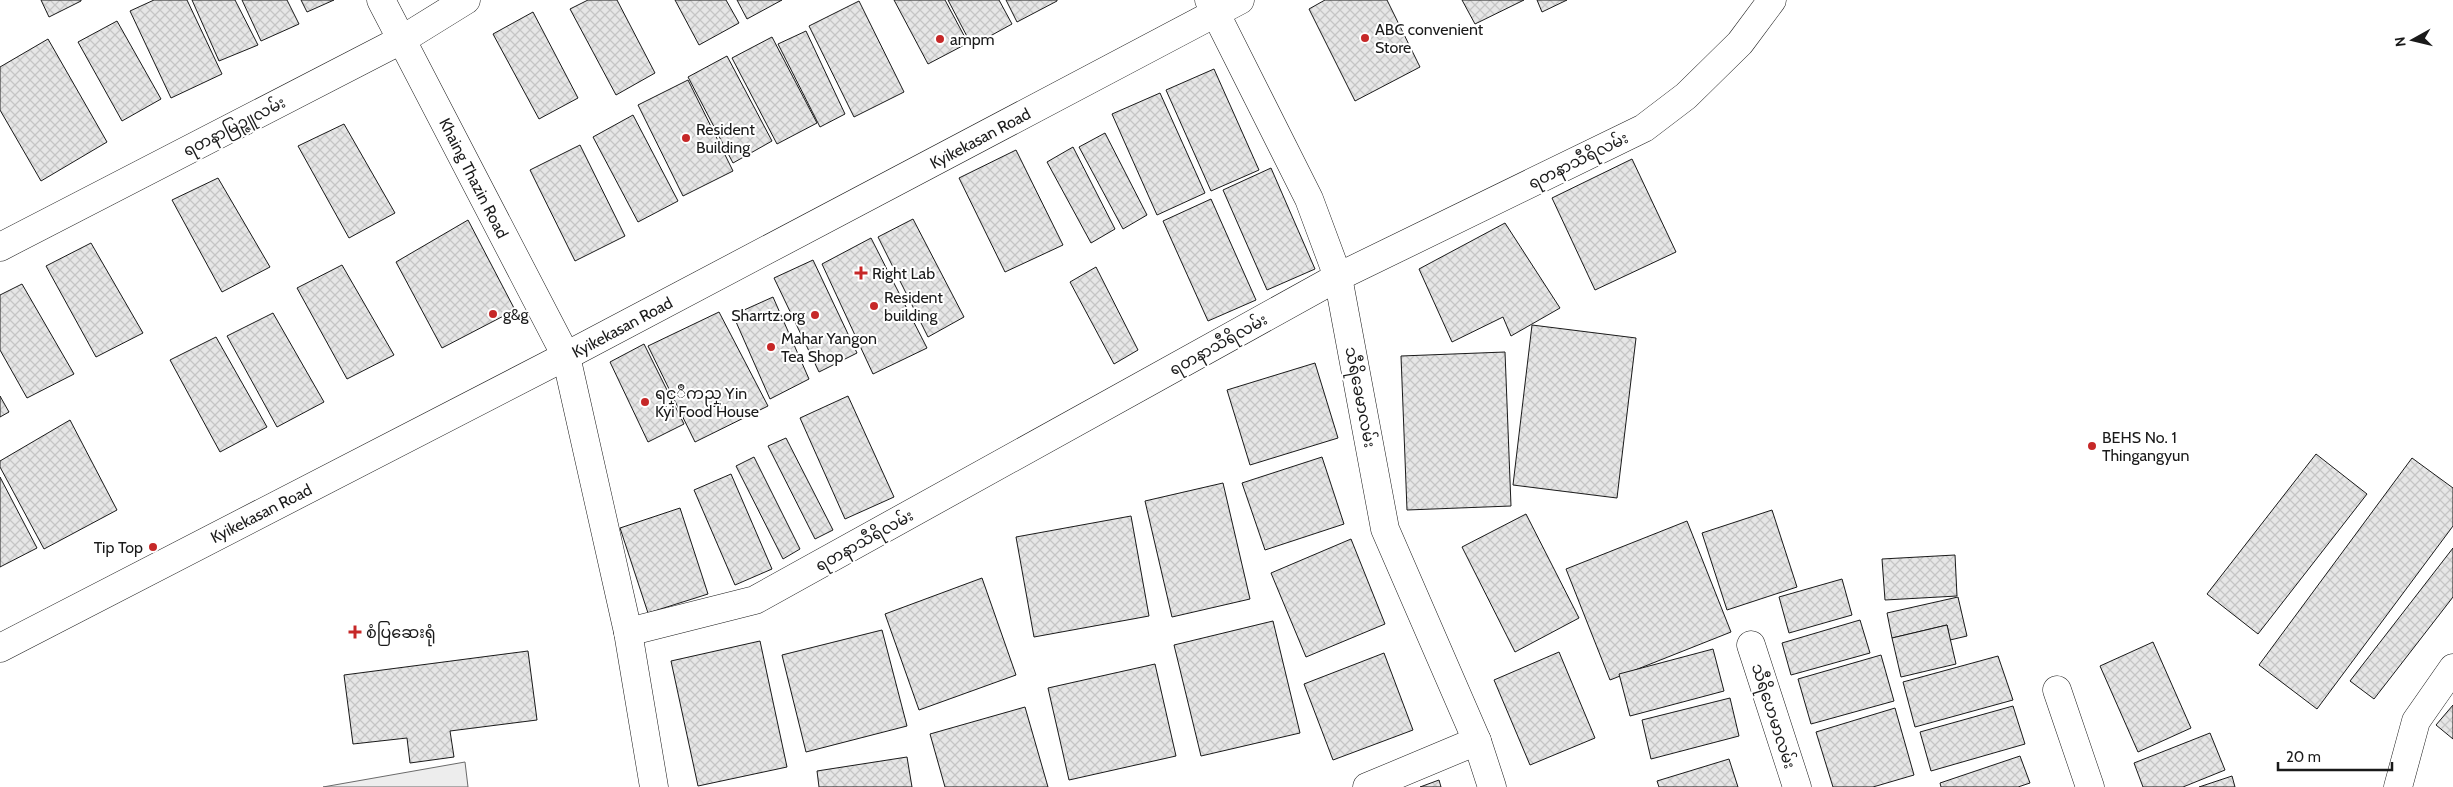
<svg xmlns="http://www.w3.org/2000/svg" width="2453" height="787" font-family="Cabin,'Noto Sans Myanmar',sans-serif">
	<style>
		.built { fill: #ededed; stroke: #6a6a6a }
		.building { fill: url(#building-cross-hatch); stroke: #1a1a1a }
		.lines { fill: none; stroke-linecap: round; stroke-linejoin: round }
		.minor-casing { stroke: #1a1a1a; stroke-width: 29 }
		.tertiary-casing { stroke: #1a1a1a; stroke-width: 29 }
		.minor { stroke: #fff; stroke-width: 28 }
		.tertiary { stroke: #fff; stroke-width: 28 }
		.poi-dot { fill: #c62828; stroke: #fff; stroke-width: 2 }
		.labels { text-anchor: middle; stroke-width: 4; stroke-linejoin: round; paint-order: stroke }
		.poi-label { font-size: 16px; fill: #1a1a1a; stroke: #fff; text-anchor: start }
		.street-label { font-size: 16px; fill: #1a1a1a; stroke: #fff }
	</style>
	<defs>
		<pattern id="building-cross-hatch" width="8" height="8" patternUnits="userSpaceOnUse" patternTransform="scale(1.25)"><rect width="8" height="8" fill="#e6e6e6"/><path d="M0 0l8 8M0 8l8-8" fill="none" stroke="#c5c5c5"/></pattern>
	</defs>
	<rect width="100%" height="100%" fill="#fff"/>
	<!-- built -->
	<polygon class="built" points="465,762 468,787 323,787"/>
	<!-- building -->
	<g class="building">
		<polygon points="41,0 81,0 81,1 49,17"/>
		<polygon points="154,0 187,0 222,74 171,98 130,11"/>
		<polygon points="192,0 235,0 258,45 219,61"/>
		<polygon points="242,0 287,0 299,24 261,41"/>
		<polygon points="301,0 334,0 307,12"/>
		<polygon points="588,0 617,0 655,73 616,95 570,9"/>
		<polygon points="675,0 726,0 739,23 699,45"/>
		<polygon points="737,0 782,0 747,19"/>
		<polygon points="894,0 945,0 968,43 928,64"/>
		<polygon points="948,0 999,0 1012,24 972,46"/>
		<polygon points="1006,0 1057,0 1057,1 1017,22"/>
		<polygon points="1325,0 1387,0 1420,67 1355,101 1309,9"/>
		<polygon points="1462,0 1524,0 1475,24"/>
		<polygon points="1537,0 1567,0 1542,12"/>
		<polygon points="859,1 904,92 854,117 809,26"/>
		<polygon points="533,12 578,98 539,119 493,34"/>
		<polygon points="117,21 161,99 122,121 78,42"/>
		<polygon points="806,31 845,114 820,127 778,44"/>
		<polygon points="772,37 817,123 777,144 732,58"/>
		<polygon points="48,39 107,142 41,181 0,110 0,67"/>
		<polygon points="727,56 772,141 733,163 688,77"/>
		<polygon points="1214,69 1259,170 1211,191 1166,90"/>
		<polygon points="688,80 733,171 683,196 638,105"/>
		<polygon points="1160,93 1205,193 1157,215 1112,114"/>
		<polygon points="633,115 678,201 638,222 593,137"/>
		<polygon points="344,124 395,213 349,238 298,146"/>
		<polygon points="1105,133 1147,215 1123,229 1079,147"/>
		<polygon points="580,145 625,236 575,261 530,170"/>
		<polygon points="1073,147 1115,229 1091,243 1047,162"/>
		<polygon points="1016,150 1063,245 1005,272 959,178"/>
		<polygon points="1632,159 1676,252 1595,290 1552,198"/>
		<polygon points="1271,168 1315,269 1267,290 1223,190"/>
		<polygon points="218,178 270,267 222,292 172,200"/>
		<polygon points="1211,199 1256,300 1208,321 1163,221"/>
		<polygon points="913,219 964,317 928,337 878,237"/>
		<polygon points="468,220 515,310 442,348 396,262"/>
		<polygon points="1505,223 1560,308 1511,336 1503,317 1452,342 1419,269"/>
		<polygon points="871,238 927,348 873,374 822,264"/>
		<polygon points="91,243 143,333 96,357 46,266"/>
		<polygon points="813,260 857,353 819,372 774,278"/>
		<polygon points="342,265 394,355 347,379 297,288"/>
		<polygon points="1096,267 1138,350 1114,364 1070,282"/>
		<polygon points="22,284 74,374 27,398 0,350 0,295"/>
		<polygon points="773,297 809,379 770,399 733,315"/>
		<polygon points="719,312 768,406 695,442 648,346"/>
		<polygon points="273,313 324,402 277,427 227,336"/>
		<polygon points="1532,325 1636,338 1617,498 1513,485"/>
		<polygon points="216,337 267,427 220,452 170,360"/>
		<polygon points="644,344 684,424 648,442 610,362"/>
		<polygon points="1505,352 1511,506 1407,510 1401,356"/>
		<polygon points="1315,363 1338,438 1250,465 1227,390"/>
		<polygon points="0,396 9,412 0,417"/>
		<polygon points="848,396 894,497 845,519 800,418"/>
		<polygon points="70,420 117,510 44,549 0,467 0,461"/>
		<polygon points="786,438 833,530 815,539 768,446"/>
		<polygon points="2316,454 2367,494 2258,634 2207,594"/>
		<polygon points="754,457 800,549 783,559 736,466"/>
		<polygon points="1322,457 1344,524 1265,550 1242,483"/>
		<polygon points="2412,458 2453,488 2453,526 2317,709 2259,665"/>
		<polygon points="731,474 772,569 735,585 694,490"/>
		<polygon points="0,477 37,548 0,567"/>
		<polygon points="1223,483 1250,599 1172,617 1145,501"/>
		<polygon points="680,508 708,594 648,613 620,528"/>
		<polygon points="1772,510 1797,587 1727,610 1702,533"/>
		<polygon points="1526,514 1579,618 1515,652 1462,547"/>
		<polygon points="1131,516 1149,616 1034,637 1016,537"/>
		<polygon points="1687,521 1731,632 1610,680 1566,569"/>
		<polygon points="1351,539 1385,624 1306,657 1271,573"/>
		<polygon points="2453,548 2453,597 2374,699 2350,681"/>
		<polygon points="1955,555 1957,596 1885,600 1882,559"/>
		<polygon points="982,578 1016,675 919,710 885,614"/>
		<polygon points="1842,579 1852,615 1789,633 1779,597"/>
		<polygon points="1958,597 1967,636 1950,640 1947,625 1892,638 1887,613"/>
		<polygon points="1860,620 1870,653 1791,675 1782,643"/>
		<polygon points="1273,621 1300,733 1201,756 1174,645"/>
		<polygon points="1947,625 1956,664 1901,677 1892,638"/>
		<polygon points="882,630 907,726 806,752 782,655"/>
		<polygon points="760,641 787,767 698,786 671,661"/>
		<polygon points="2153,642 2191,728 2138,752 2100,666"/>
		<polygon points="1713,649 1724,691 1630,716 1619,674"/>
		<polygon points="528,651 537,720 450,731 454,757 410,763 407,738 353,744 344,675"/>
		<polygon points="1559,652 1595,738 1530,765 1494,680"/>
		<polygon points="1384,653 1413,730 1333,760 1304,684"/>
		<polygon points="1881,655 1894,701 1811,724 1798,679"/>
		<polygon points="1998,656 2013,700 1915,727 1903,682"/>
		<polygon points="1155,664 1176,756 1069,780 1048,688"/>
		<polygon points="1730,698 1739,736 1651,759 1642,720"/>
		<polygon points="2453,705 2453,739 2436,725"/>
		<polygon points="2013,706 2025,744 1931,771 1920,732"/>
		<polygon points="1025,707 1048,787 945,787 930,734"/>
		<polygon points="1895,708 1914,775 1873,787 1833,787 1816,732"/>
		<polygon points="2210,733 2225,770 2183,787 2143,787 2134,763"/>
		<polygon points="2020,756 2030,783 2018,787 1941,787 1940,783"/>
		<polygon points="907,757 912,787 819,787 817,771"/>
		<polygon points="1729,759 1738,787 1659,787 1657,781"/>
		<polygon points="2232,776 2235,787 2199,787"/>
		<polygon points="1439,780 1441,787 1420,787"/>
	</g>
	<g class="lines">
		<defs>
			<g id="minor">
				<polyline points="381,0 566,356 628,632 654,787"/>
				<polyline points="1209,0 1309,199 1338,277 1385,529 1477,741 1492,787"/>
				<polyline points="0,247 403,39 466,0"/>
				<polyline points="628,632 755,600 1338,277 1644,128 1686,96 1740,43 1772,0"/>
				<polyline points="1751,645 1797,787"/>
				<polyline points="2057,690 2090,787"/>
				<polyline points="1367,787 1477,741"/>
				<polyline points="2398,787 2416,721 2453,668"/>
			</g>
			<polyline id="tertiary" points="0,648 566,356 1240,0"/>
		</defs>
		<!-- minor casing -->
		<use href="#minor" class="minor-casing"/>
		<!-- tertiary casing -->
		<use href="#tertiary" class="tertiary-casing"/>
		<!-- minor -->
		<use href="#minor" class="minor"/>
		<!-- tertiary -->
		<use href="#tertiary" class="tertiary"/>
	</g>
	<!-- markers -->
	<g class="poi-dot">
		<circle cx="1365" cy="38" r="5"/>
		<circle cx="940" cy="39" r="5"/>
		<circle cx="686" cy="138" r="5"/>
		<path d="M858.5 265.5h5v5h5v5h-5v5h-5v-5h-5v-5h5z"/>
		<circle cx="874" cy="306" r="5"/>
		<circle cx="493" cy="314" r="5"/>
		<circle cx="815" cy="315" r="5"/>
		<circle cx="771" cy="347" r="5"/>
		<circle cx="645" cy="402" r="5"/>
		<circle cx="2092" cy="446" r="5"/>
		<circle cx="153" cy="547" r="5"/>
		<path d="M352.5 624.5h5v5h5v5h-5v5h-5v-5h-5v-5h5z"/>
	</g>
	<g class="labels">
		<!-- poi labels -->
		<g class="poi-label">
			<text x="1375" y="35">ABC convenient<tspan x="1375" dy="18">Store</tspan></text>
			<text x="950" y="45">ampm</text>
			<text x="696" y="135">Resident<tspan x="696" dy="18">Building</tspan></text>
			<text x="872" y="279">Right Lab</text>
			<text x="884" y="303">Resident<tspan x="884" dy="18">building</tspan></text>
			<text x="503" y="320">g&amp;g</text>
			<text x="805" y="321" text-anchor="end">Sharrtz.org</text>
			<text x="781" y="344">Mahar Yangon<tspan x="781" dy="18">Tea Shop</tspan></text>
			<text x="655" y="399">ရင္ဳကည္ Yin<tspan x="655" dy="18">Kyi Food House</tspan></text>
			<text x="2102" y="443">BEHS No. 1<tspan x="2102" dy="18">Thingangyun</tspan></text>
			<text x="143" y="553" text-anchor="end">Tip Top</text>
			<text x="366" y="638">စံပြဆေးရုံ</text>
		</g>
		<!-- street labels -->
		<g class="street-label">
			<text transform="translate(234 126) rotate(-27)" y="6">ရတနာမြဉ္ဇူလမ်း</text>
			<text transform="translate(980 138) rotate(-28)" y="6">Kyikekasan Road</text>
			<text transform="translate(1578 160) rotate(-26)" y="6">ရတနာသီရိလမ်း</text>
			<text transform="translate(474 178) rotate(63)" y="6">Khaing Thazin Road</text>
			<text transform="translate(622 327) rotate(-28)" y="6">Kyikekasan Road</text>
			<text transform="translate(1218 344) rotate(-29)" y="6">ရတနာသီရိလမ်း</text>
			<text transform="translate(1361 397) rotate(79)" y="6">သီရိခေမာလမ်း</text>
			<text transform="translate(261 513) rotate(-27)" y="6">Kyikekasan Road</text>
			<text transform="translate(864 540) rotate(-29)" y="6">ရတနာသီရိလမ်း</text>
			<text transform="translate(1774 716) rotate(72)" y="6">သီရိဟေမာလမ်း</text>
		</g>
	</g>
	<!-- north arrow -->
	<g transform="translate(2413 40) rotate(262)" stroke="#ffffff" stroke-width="4" paint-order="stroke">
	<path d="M0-4L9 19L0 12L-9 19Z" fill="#1a1a1a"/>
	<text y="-8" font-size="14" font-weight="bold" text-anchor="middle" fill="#1a1a1a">N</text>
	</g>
	<!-- scale -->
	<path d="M2278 762v8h114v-8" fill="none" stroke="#1a1a1a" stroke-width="2.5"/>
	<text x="2286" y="762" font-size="15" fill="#1a1a1a" stroke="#ffffff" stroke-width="4" paint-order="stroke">20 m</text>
</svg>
